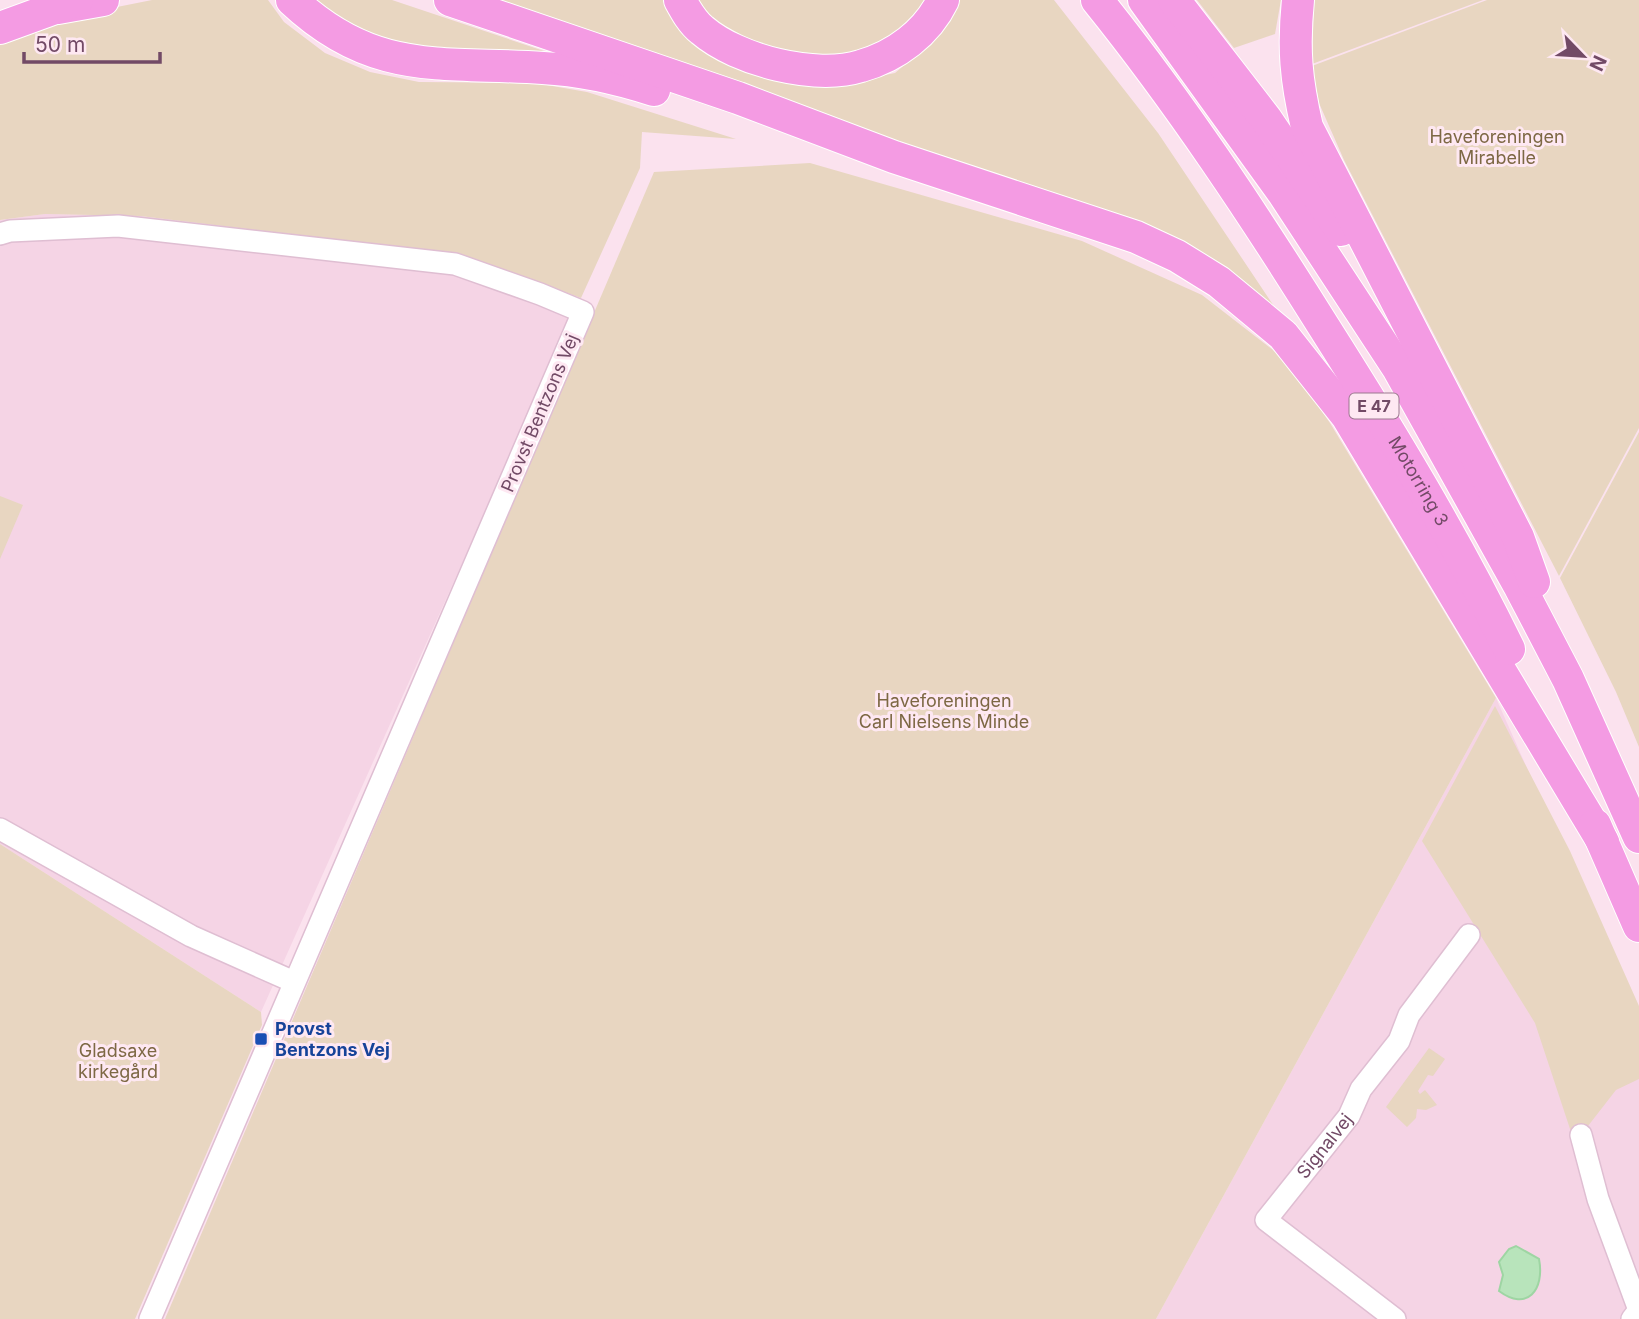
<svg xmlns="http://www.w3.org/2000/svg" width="1639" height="1319" font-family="Inter,sans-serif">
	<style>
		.residential { fill: #f5d4e5 }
		.green { fill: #e8d6c1 }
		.water { fill: #b8e4bb; stroke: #9ed5a3; stroke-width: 2 }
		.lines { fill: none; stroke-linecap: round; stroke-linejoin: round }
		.minor-casing { stroke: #dfbed2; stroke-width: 24 }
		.highway-casing { stroke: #fff; stroke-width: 34 }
		.minor { stroke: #fff; stroke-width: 21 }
		.highway { stroke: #f49be3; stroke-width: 32 }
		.transit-dot { fill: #1a4fb4; stroke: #fee8f2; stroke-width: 2.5 }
		.labels { text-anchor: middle; stroke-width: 6; stroke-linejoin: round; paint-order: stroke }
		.shield { fill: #fee8f2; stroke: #9c7990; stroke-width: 2 }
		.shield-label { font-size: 16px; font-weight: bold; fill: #724a66 }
		.park-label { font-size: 18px; fill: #7d6844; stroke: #fee8f2 }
		.street-label { font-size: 18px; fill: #724a66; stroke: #fee8f2 }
		.transit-label { font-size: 18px; font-weight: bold; fill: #164399; stroke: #fee8f2; text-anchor: start }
	</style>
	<rect width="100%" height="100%" fill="#fbe2ee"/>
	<!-- residential -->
	<g class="residential">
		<polygon points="45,214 140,216 414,249 482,262 581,298 261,1012 0,844 0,220"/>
		<polygon points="1496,698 1639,1022 1639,1319 1156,1319"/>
	</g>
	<!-- green -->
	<g class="green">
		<polygon points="152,0 268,0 284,22 325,53 370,72 419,82 535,83 587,92 736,139 642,132 640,168 581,298 482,262 414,249 140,216 45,214 0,220 0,41 92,12"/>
		<polygon points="305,0 392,0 568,59 379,51"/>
		<polygon points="477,0 666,0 715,53 781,82 831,86 895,73 941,34 958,0 1054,0 1158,133 1292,333 1225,277"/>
		<polygon points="687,0 927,0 918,16 882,45 834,61 773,56 725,34"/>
		<polygon points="1197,0 1281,0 1275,34 1234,48"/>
		<polygon points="1314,0 1483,0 1312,64"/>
		<polygon points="1487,0 1639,0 1639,428 1559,576 1344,160 1319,103 1312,66"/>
		<polygon points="810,163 1082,241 1202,295 1286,360 1330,423 1496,698 1156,1319 165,1319 654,172"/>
		<polygon points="1639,432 1639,747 1616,692 1560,578"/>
		<polygon points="0,496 23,505 0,559"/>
		<polygon points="1495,706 1570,851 1639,1006 1639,1079 1616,1090 1588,1126 1572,1135 1535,1023 1422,841"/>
		<polygon points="0,844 261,1012 262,1025 135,1319 0,1319"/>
		<polygon points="1429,1048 1445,1059 1433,1076 1428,1075 1418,1091 1420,1094 1425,1090 1437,1105 1426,1110 1417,1109 1416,1118 1407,1127 1386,1107"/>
	</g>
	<!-- water -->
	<path class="water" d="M1516,1246l23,13c6,31 -12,53 -40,32l4,-16 -4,-13 10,-13z"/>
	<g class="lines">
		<defs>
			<g id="minor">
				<polyline points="0,234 10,231 118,226 455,264 540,294 583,312 150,1319"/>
				<polyline points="0,829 191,936 294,982"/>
				<polyline points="1581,1135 1598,1199 1639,1310 1632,1319"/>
				<path id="s1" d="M1395,1319l-129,-99 83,-104 12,-27 38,-48 10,-26 60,-80"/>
			</g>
			<g id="highway">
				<path d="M292,0c82,77 150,61 251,68 39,2 74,10 111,22"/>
				<polyline points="450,0 738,98 894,157 1136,237 1177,256 1219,282 1283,335 1347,416 1603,842"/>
				<path d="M680,0c6,11 12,22 22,30 36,31 114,50 159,36 35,-10 66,-33 82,-66"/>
				<path id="s2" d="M1097,0c83,103 157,215 227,327 66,104 131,211 185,322"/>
				<polyline points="1144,0 1284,194 1398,368 1520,587 1568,679 1639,837"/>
				<polyline points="1174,0 1266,119 1341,230"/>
				<path d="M1298,0c-5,48 -2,80 9,127l211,410 16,45"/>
				<polyline points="58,8 103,0"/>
				<polyline points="0,28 77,0"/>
				<polyline points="1595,825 1639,926"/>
			</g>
		</defs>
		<!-- minor casing -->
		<use href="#minor" class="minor-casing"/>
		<!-- highway casing -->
		<use href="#highway" class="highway-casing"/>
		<!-- minor -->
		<use href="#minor" class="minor"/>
		<!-- highway -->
		<use href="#highway" class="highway"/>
	</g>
	<!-- markers -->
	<rect class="transit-dot" x="254" y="1032" width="14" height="14" rx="3.5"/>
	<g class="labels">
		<!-- shield labels -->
		<rect class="shield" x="1349.5" y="393.5" width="49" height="25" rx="5"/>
		<g class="shield-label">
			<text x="1374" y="412">E 47</text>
		</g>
		<!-- park labels -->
		<g class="park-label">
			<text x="1497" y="143">Haveforeningen<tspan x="1497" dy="21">Mirabelle</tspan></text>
			<text x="944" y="707">Haveforeningen<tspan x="944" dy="21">Carl Nielsens Minde</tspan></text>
			<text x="118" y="1057">Gladsaxe<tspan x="118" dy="21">kirkegård</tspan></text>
		</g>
		<!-- street labels -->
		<g class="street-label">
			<text transform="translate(540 413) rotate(-67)" y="6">Provst Bentzons Vej</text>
			<text dy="6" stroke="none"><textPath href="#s2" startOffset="579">Motorring 3</textPath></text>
			<text dy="6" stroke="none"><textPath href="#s1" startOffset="257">Signalvej</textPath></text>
		</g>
		<!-- transit labels -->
		<g class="transit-label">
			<text x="275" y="1035">Provst<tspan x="275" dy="21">Bentzons Vej</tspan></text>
		</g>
	</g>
	<!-- north arrow -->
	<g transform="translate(1583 56) rotate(115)" stroke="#fee8f2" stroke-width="5" paint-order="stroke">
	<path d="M0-5L12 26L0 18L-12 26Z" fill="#724a66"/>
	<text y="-10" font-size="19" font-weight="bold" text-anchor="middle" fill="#724a66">N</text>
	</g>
	<!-- scale -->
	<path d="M24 52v10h136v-10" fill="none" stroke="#724a66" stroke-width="3.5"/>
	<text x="35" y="52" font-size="21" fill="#724a66" stroke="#fee8f2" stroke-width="5" paint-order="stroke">50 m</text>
</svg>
